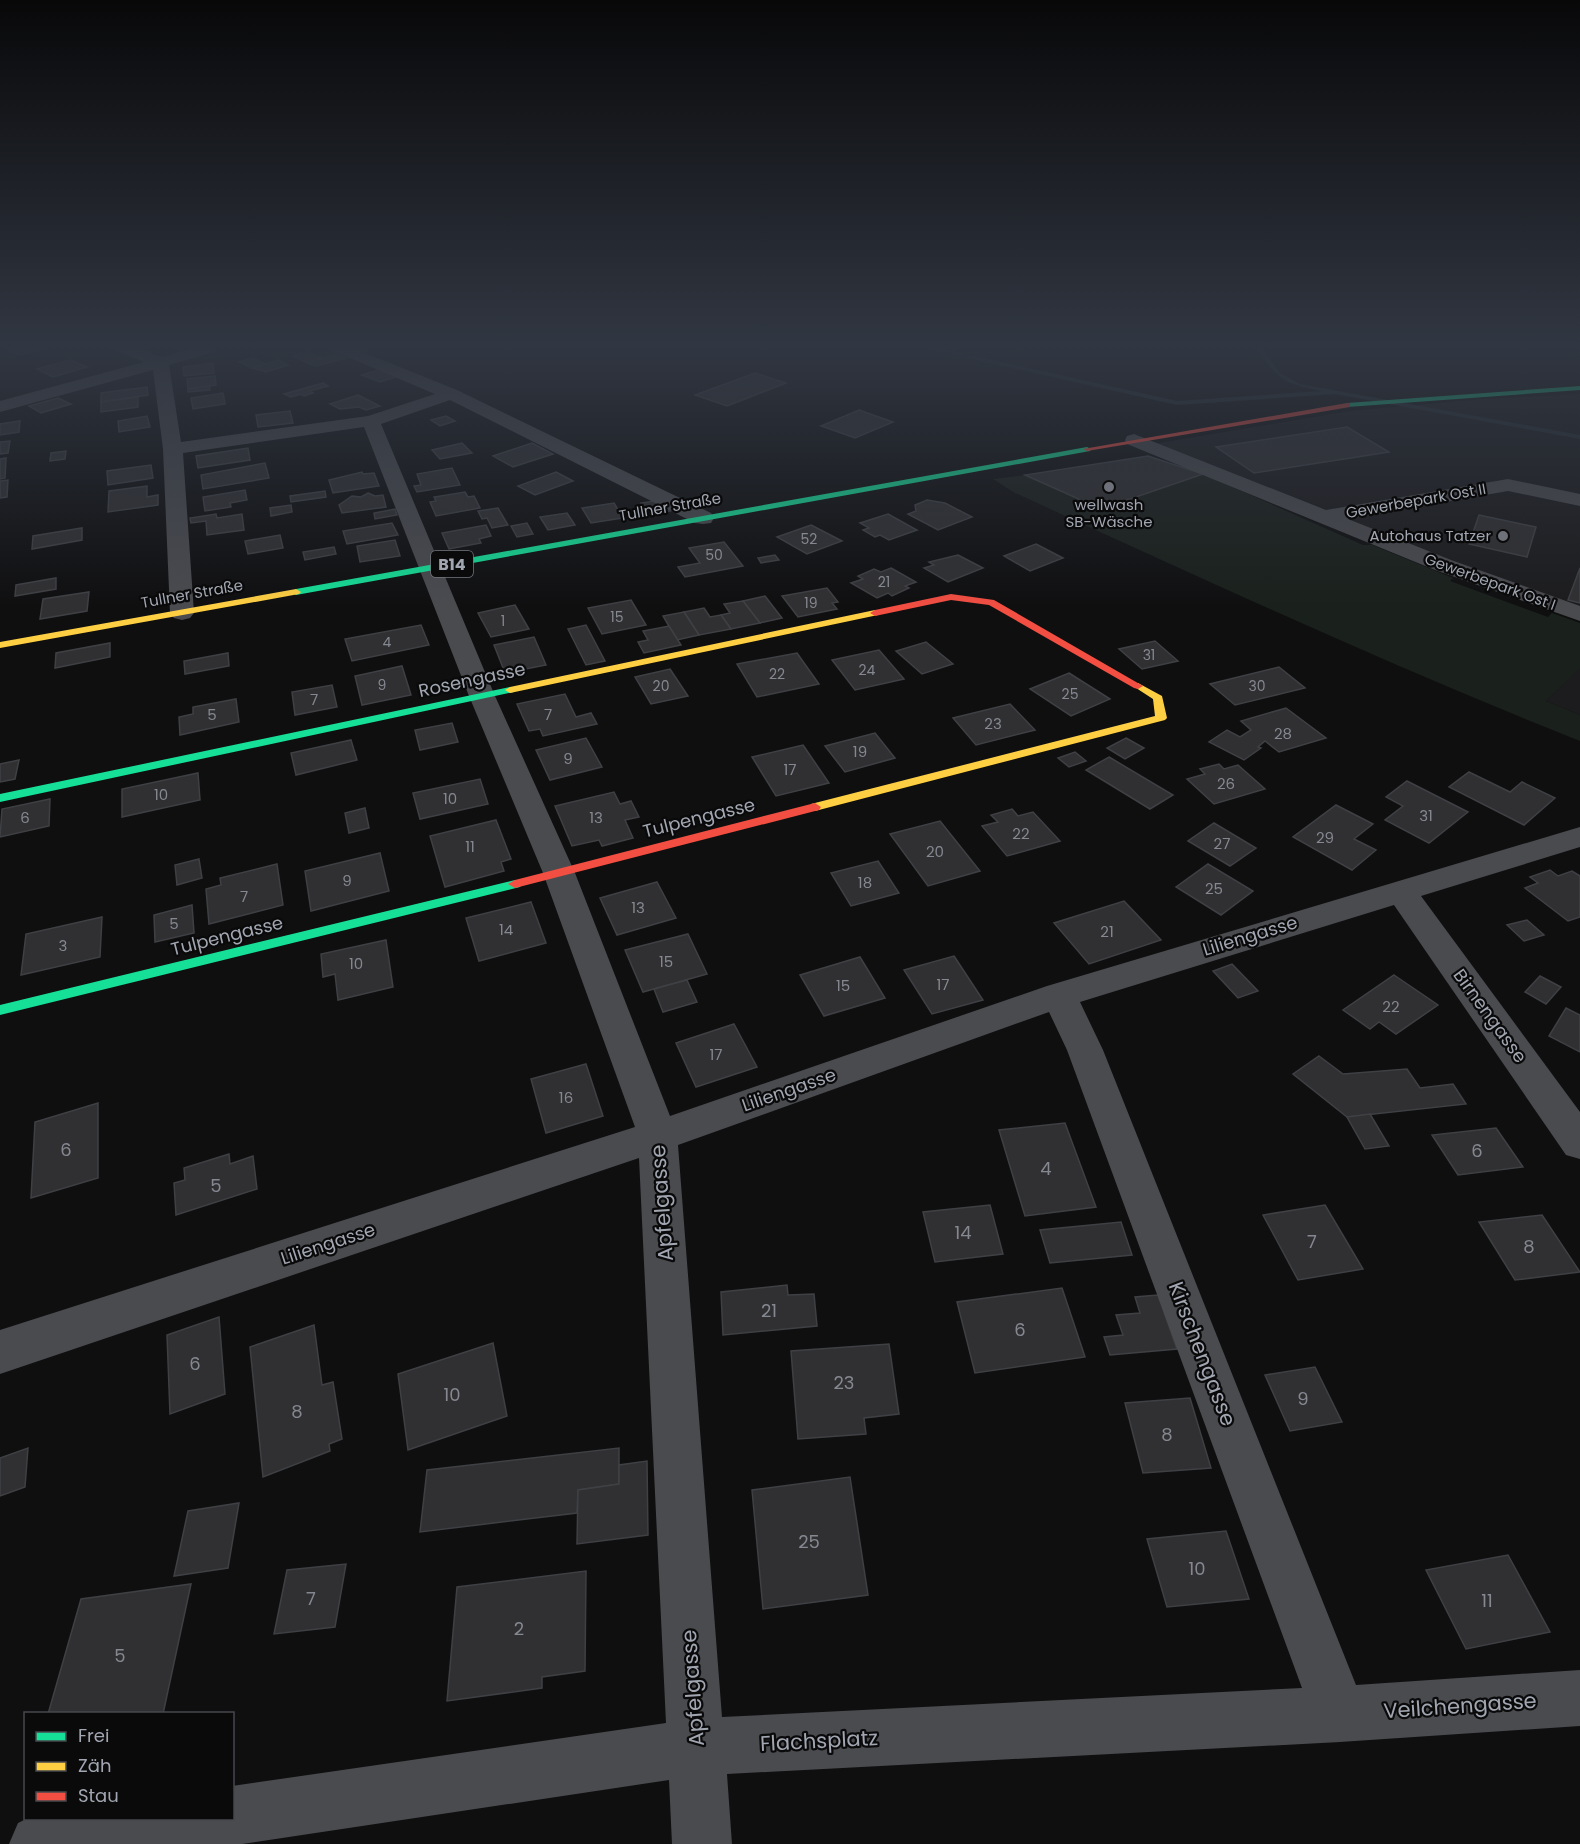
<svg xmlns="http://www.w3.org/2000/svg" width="1580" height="1844" font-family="Poppins,sans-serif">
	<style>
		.built { fill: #1c1c1e }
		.green { fill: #1a201b }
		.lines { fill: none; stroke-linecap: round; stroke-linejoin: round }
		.stream { fill: #282f34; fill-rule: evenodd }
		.building { fill: #303032; stroke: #3f4044; stroke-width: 1.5 }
		.street { fill: #4a4b4f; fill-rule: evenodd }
		.fast { fill: #16e098; fill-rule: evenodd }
		.slow { fill: #ffcf43; fill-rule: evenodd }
		.jam { fill: #f24e42; fill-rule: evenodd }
		.poi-dot { fill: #6e7179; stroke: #0a0a0b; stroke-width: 2 }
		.labels { text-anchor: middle; stroke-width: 4.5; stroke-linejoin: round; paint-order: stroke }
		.far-number-label { font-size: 14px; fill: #858891 }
		.far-street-label { font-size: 15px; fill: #a1a6b1; stroke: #0a0a0b }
		.far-poi-label { font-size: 15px; fill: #a1a6b1; stroke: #0a0a0b }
		.number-label { font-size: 15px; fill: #858891 }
		.shield { fill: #0a0a0b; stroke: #74777f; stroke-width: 1.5 }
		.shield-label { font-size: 16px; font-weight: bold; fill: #a1a6b1 }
		.street-label { font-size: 18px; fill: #a1a6b1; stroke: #0a0a0b }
		.near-number-label { font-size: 18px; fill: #858891 }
		.near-street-label { font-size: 21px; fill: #a1a6b1; stroke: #0a0a0b }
	</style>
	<rect width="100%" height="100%" fill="#0f0f10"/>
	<!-- built -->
	<g class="built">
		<polygon points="1580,394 1580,619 1141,446 1350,411 1483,399"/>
		<polygon points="1580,667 1580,715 1546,701"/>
	</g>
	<!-- green -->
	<path class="green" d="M1203,474l160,71h9l81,33 -3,3 98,36 4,-4 28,10v45l-34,33 34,14v26c-192,-76 -379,-163 -567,-249l-20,-13 32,-4 76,33z"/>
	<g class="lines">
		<!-- stream -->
		<path class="stream" d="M935,349h7l235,52 145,-10c-38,-7 -42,-10 -65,-42h5l18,24 20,11 280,51v4l-245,-45 -158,11 -240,-54z"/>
	</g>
	<!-- building -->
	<g class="building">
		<polygon points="18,349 43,349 17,355 9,351"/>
		<polygon points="308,352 322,358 308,363 293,356"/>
		<polygon points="338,354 346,358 316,366 308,363"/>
		<polygon points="253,358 266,364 252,368 239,362"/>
		<polygon points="70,360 87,367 53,377 37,369"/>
		<polygon points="278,360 288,365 266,372 252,368"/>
		<polygon points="213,363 214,373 184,376 183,367"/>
		<polygon points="381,369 399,376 380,382 362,375"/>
		<polygon points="755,373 786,383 727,406 695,395"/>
		<polygon points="215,376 216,385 188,389 187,379"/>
		<polygon points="323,383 328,386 310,391 313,393 304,396 301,394 291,397 284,394"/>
		<polygon points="209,386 210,390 188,392 188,389"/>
		<polygon points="147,387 148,395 101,402 101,393"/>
		<polygon points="223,393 225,404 193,409 191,398"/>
		<polygon points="358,395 380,406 366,410 359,407 340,409 330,404"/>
		<polygon points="138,397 138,407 101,412 101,402"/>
		<polygon points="58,398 71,404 41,413 29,406"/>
		<polygon points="859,410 893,422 855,438 821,426"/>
		<polygon points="290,411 293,423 258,427 256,415"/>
		<polygon points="147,416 150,427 119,432 118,421"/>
		<polygon points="446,416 455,421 440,426 431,420"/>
		<polygon points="20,421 19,432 0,435 0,424"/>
		<polygon points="1347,427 1389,452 1254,473 1216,447"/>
		<polygon points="10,441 8,453 0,454 0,442"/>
		<polygon points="462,443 472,453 440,459 432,450"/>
		<polygon points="532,443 553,454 513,467 493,456"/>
		<polygon points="248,448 250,460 198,468 196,456"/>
		<polygon points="66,451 65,459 50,461 51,453"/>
		<polygon points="1148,456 1203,474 1101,509 1025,475"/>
		<polygon points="6,458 5,478 0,479 0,459"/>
		<polygon points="265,463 269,478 203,489 201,475"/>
		<polygon points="151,465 153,478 108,485 107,471"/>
		<polygon points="452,468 460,485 417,492 414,486 421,485 417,474"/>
		<polygon points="362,472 363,474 374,473 379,486 333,493 329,480"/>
		<polygon points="556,472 573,481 535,495 518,486"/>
		<polygon points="8,480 7,497 0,498 0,481"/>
		<polygon points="147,486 147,497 158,495 158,505 108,512 109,491"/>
		<polygon points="245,490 247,500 230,503 231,507 205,511 203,497"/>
		<polygon points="325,491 326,497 291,502 290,496"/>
		<polygon points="465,492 468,497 474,496 480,508 436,516 430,502 436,501 434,497"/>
		<polygon points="368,493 375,496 383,495 386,507 342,513 339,505 352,496 361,497"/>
		<polygon points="662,500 670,511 648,514 641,503"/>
		<polygon points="927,500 945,503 972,517 938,530 908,514 916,511 915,505"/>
		<polygon points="614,503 623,518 591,523 582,508"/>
		<polygon points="291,505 292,512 271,516 270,508"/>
		<polygon points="498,508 508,525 492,528 487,518 482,519 478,511"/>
		<polygon points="395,509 397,515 375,519 374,513"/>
		<polygon points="567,513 575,525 548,530 540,517"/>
		<polygon points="216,514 217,518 242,514 244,530 207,535 206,521 191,523 190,518"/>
		<polygon points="888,514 917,530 889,540 880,535 875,537 863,530 869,528 860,523"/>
		<polygon points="1479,515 1536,527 1527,557 1469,544"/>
		<polygon points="392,523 398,535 347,544 343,531"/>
		<polygon points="527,523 533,534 517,537 511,526"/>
		<polygon points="486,525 491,536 479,539 481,543 449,549 442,533"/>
		<polygon points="811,525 842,541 807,554 777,537"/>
		<polygon points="82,528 82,540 32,549 33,536"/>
		<polygon points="280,535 283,548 248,554 245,541"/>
		<polygon points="395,540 400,556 360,562 357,546"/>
		<polygon points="724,542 743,566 685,577 678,567 700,563 689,548"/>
		<polygon points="1036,544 1063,558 1030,571 1004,556"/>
		<polygon points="334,547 336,554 305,560 303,552"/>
		<polygon points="775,555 779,560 761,563 758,558"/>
		<polygon points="958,555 983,568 948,582 924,568 934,565 929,562"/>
		<polygon points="891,568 916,582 905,586 909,588 892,596 888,593 877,598 851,583 863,579 858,576 874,569 881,572"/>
		<polygon points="1580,568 1580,603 1568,600"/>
		<polygon points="56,578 56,589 15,596 16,585"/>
		<polygon points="827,588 838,602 832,603 837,609 798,617 782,596"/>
		<polygon points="89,592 87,611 40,619 43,599"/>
		<polygon points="765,596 782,618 760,623 743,601"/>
		<polygon points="631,600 646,625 602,634 588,608"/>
		<polygon points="743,601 760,623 731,629 721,615 730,613 724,604"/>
		<polygon points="515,605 529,629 491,637 478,613"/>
		<polygon points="704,608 710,617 721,615 731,629 699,635 684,612"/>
		<polygon points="684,612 699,635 677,640 663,616"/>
		<polygon points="421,625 429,645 352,661 345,639"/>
		<polygon points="586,625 605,661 586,665 568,629"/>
		<polygon points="669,626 681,645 644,653 638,642 648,640 643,631"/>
		<polygon points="534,637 546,665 505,673 494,645"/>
		<polygon points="1155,641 1178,661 1142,669 1119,649"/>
		<polygon points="926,642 953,664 922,674 896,651"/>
		<polygon points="110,643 110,657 55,668 56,653"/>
		<polygon points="879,650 904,679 855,690 832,660"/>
		<polygon points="228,653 229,666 185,674 184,661"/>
		<polygon points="797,653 819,684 757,697 737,664"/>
		<polygon points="402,666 411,695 362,705 355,676"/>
		<polygon points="1279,667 1305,688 1235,705 1210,684"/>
		<polygon points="670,669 688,696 651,704 635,677"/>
		<polygon points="1069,673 1110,699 1071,716 1030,689"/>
		<polygon points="332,685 337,707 295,715 292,692"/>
		<polygon points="565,694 576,717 591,713 597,724 543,736 540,729 529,731 517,704"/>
		<polygon points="236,699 239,722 180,735 179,717 193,714 193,707"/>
		<polygon points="1010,704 1035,730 976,745 953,718"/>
		<polygon points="1286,708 1326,738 1279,752 1265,741 1258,747 1261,748 1244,760 1209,742 1227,730 1240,737 1251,730 1241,721"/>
		<polygon points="452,723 458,742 420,750 415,730"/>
		<polygon points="875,733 895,758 845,772 825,746"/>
		<polygon points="586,738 602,767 550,780 536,750"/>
		<polygon points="1126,738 1144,748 1125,759 1107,748"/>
		<polygon points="351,740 357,760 296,775 291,753"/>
		<polygon points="803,745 829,783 776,796 752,757"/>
		<polygon points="1075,752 1086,761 1069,767 1058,758"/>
		<polygon points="1109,757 1173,795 1150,809 1086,770"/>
		<polygon points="19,760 15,779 0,782 0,764"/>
		<polygon points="1219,764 1224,769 1238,765 1265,789 1214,804 1187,779 1205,774 1200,769"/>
		<polygon points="1469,772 1510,792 1522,782 1555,798 1524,825 1449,787"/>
		<polygon points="198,773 200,800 122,817 122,789"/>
		<polygon points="480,779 488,804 420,819 413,793"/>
		<polygon points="1407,781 1468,812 1429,843 1385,820 1403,806 1386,797"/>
		<polygon points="614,792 620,804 631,801 639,817 625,820 633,838 602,846 599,840 572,846 555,806"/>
		<polygon points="50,799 49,826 0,837 2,809"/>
		<polygon points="1336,805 1373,824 1354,839 1376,850 1352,870 1293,837"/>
		<polygon points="365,808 369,828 349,833 345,813"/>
		<polygon points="1012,809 1018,816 1033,812 1060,841 1007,856 982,826 998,822 991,815"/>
		<polygon points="496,820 511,859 501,862 504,871 445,887 430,836"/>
		<polygon points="940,821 980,871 928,886 890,834"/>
		<polygon points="1214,823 1256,848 1230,866 1188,841"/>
		<polygon points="380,853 389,891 311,911 305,871"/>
		<polygon points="199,859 202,878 177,885 175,865"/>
		<polygon points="878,861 899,893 851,906 831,873"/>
		<polygon points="277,864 283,905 209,924 206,889 221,885 220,878"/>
		<polygon points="1208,864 1253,891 1221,915 1176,887"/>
		<polygon points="1550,870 1558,876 1572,871 1580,876 1580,917 1568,921 1525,888 1538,883 1530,877"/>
		<polygon points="657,882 676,918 617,935 600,898"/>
		<polygon points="1124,901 1161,940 1089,964 1054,923"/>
		<polygon points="531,902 546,943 479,961 466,918"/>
		<polygon points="192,905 194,933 155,942 154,915"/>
		<polygon points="102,917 100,957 21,975 26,934"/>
		<polygon points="1527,920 1544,935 1524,941 1507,925"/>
		<polygon points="688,934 707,974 643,992 625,950"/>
		<polygon points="386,940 393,987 338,1000 335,974 323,977 321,954"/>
		<polygon points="954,956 983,1000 932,1014 904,970"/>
		<polygon points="860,957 885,998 824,1016 800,975"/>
		<polygon points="1232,964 1258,991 1238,998 1213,971"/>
		<polygon points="1394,975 1438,1005 1396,1034 1379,1022 1370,1029 1343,1010"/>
		<polygon points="1540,976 1561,987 1546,1004 1525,992"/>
		<polygon points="687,980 697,1002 663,1012 654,989"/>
		<polygon points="1566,1008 1580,1015 1580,1052 1549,1036"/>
		<polygon points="734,1024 757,1067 696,1087 676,1043"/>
		<polygon points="1319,1056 1343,1074 1407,1069 1420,1088 1453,1084 1466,1104 1347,1117 1293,1074"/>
		<polygon points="586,1064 603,1116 546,1133 531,1079"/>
		<polygon points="98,1103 98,1178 31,1198 35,1122"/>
		<polygon points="1370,1114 1389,1146 1365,1149 1347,1117"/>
		<polygon points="1065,1123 1096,1207 1025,1216 999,1130"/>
		<polygon points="1496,1128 1523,1167 1458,1175 1432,1135"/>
		<polygon points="229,1154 230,1164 253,1156 257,1189 176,1215 174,1183 185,1180 184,1168"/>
		<polygon points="990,1205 1003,1254 935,1262 923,1212"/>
		<polygon points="1325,1205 1363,1269 1298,1280 1263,1215"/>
		<polygon points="1542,1215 1580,1272 1515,1280 1479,1222"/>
		<polygon points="1121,1222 1132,1255 1050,1263 1040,1230"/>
		<polygon points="787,1285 788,1295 814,1294 817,1326 723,1335 721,1292"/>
		<polygon points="1062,1288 1085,1357 975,1373 957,1302"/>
		<polygon points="1158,1295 1177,1349 1110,1355 1104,1337 1123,1335 1116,1315 1140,1313 1135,1297"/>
		<polygon points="219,1317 225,1394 170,1414 167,1335"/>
		<polygon points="314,1325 322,1385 333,1382 342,1439 329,1444 330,1451 263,1477 250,1347"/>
		<polygon points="493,1343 507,1416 408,1450 398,1374"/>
		<polygon points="889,1344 899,1414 864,1418 866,1434 798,1439 791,1351"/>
		<polygon points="1315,1367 1342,1422 1290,1431 1265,1375"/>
		<polygon points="1190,1398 1211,1468 1143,1473 1125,1403"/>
		<polygon points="28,1448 25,1487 0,1496 0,1458"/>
		<polygon points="619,1448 619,1484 578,1490 577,1513 420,1532 427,1470"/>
		<polygon points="647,1461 648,1535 577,1544 578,1490 619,1484 619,1465"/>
		<polygon points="850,1477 868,1595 763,1609 752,1490"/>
		<polygon points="239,1503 228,1568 174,1576 188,1511"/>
		<polygon points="1226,1531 1249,1599 1167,1607 1147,1539"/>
		<polygon points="1508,1555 1550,1632 1466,1649 1426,1570"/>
		<polygon points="346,1564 335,1627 274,1634 287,1570"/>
		<polygon points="586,1571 585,1671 542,1677 542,1688 447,1701 457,1587"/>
		<polygon points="191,1584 163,1714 48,1714 81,1599"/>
	</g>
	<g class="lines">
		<!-- street -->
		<g class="street">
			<path d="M118,349h22l22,8 29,-8h25l-2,3 -45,13 12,77 187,-26 67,-22 -99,-42 -2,-3h21l102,41 254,123 3,5 -3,5 -8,1 -8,-1 -245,-123 -69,24 114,272 80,177 95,243 377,-130 533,-159v20l-159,49 159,216v47l-14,-4 -172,-250 -314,97 23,48 253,635 224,-15v56l-240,16 -613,32 5,70h-60l-3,-64 -427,64h-233l9,-21 10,-5h204v-32l434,-63 -27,-565 -639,216v-44l635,-203 -92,-254 -74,-177 -105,-269 -181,26 11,160 -4,5 -8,2 -8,-2 -4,-5 -7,-164 -10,-79 -153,42v-11l144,-39 -24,-10zM1049,1012l18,38 235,638 -580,29 -44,-572z"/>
			<polygon points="1134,434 1326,510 1508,479 1580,494 1580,506 1508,491 1348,519 1451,560 1580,606 1580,621 1435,570 1127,444 1125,440 1127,436"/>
		</g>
		<!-- fast -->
		<g class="fast">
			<polygon points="1580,386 1580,390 1347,407 1343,405 1347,403"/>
			<polygon points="1087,447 1091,449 1090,451 296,595 291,592 296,589"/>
			<polygon points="510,687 515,690 514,692 0,802 0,794"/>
			<polygon points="515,880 522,884 520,887 0,1015 0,1005"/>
		</g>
		<!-- slow -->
		<g class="slow">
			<polygon points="296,589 301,592 299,594 0,648 0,642"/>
			<polygon points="875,610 878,611 878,615 510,693 505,690 510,687"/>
			<polygon points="1138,683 1162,696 1167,718 1165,720 815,811 809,807 811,804 1155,716 1153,699 1133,686"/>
		</g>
		<!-- jam -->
		<g class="jam">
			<polygon points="1347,403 1350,403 1350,407 1087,451 1083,449"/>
			<polygon points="951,594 994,600 1143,686 1138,689 1134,688 989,605 951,600 875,616 870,613 875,610"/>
			<polygon points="815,803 821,807 819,810 515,888 508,884 515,880"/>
		</g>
	</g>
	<!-- sky -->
	<linearGradient id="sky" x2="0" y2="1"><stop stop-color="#080809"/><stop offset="0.57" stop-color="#313742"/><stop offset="1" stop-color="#313742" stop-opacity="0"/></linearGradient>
	<rect width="1580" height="607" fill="url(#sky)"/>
	<!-- markers -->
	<g class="poi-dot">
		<circle cx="1109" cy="487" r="6"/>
		<circle cx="1503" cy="536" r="6"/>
	</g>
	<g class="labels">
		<!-- far-number labels -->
		<g class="far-number-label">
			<text x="809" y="544">52</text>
			<text x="714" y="560">50</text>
			<text x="884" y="587">21</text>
			<text x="811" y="608">19</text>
			<text x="617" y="622">15</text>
			<text x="503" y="626">1</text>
			<text x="387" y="647">4</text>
			<text x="1149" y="660">31</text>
			<text x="867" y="675">24</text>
			<text x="777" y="679">22</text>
			<text x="382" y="690">9</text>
			<text x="661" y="691">20</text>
			<text x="1257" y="691">30</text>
			<text x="1070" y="699">25</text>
		</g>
		<!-- far-street labels -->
		<g class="far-street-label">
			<text transform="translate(1416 501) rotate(-10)" y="5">Gewerbepark Ost II</text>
			<text transform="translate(670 507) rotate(-10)" y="5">Tullner Straße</text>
			<text transform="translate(1490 582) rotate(20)" y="5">Gewerbepark Ost I</text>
			<text transform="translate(192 594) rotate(-10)" y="5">Tullner Straße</text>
		</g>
		<!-- far-poi labels -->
		<g class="far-poi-label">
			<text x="1109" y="510">wellwash<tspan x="1109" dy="17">SB-Wäsche</tspan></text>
			<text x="1491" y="541" text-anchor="end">Autohaus Tatzer</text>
		</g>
		<!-- number labels -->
		<g class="number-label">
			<text x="314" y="705">7</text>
			<text x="212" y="720">5</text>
			<text x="548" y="720">7</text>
			<text x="993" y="729">23</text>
			<text x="1283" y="739">28</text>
			<text x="860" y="757">19</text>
			<text x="568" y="764">9</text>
			<text x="790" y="775">17</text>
			<text x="1226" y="789">26</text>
			<text x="161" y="800">10</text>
			<text x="450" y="804">10</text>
			<text x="1426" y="821">31</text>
			<text x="25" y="823">6</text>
			<text x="596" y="823">13</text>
			<text x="1021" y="839">22</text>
			<text x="1325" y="843">29</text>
			<text x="1222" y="849">27</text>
			<text x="470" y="852">11</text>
			<text x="935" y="857">20</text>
			<text x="347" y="886">9</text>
			<text x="865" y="888">18</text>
			<text x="1214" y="894">25</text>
			<text x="244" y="902">7</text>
			<text x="638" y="913">13</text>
			<text x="174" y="929">5</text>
			<text x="506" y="935">14</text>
			<text x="1107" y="937">21</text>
			<text x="63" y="951">3</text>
			<text x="666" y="967">15</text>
			<text x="356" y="969">10</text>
			<text x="943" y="990">17</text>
			<text x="843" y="991">15</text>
			<text x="1391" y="1012">22</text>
			<text x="716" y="1060">17</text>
			<text x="566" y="1103">16</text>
		</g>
		<!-- shield labels -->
		<rect class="shield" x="431" y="551" width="42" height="26" rx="4.5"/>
		<g class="shield-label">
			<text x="452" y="570">B14</text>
		</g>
		<!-- street labels -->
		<g class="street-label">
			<text transform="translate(472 680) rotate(-12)" y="6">Rosengasse</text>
			<text transform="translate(699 818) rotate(-14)" y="6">Tulpengasse</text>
			<text transform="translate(227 936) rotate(-14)" y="6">Tulpengasse</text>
			<text transform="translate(1250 936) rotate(-17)" y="6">Liliengasse</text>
			<text transform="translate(1490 1016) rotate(54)" y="6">Birnengasse</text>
			<text transform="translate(789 1090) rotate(-19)" y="6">Liliengasse</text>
			<text transform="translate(328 1244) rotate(-18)" y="6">Liliengasse</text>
		</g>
		<!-- near-number labels -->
		<g class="near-number-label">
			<text x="66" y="1156">6</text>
			<text x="1477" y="1157">6</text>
			<text x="1046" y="1175">4</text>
			<text x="216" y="1192">5</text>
			<text x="963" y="1239">14</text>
			<text x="1312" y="1248">7</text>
			<text x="1529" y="1253">8</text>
			<text x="769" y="1317">21</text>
			<text x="1020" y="1336">6</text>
			<text x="195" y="1370">6</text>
			<text x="844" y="1389">23</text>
			<text x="452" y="1401">10</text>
			<text x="1303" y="1405">9</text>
			<text x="297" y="1418">8</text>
			<text x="1167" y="1441">8</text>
			<text x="809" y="1548">25</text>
			<text x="1197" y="1575">10</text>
			<text x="311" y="1605">7</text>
			<text x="1487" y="1607">11</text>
			<text x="519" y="1635">2</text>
			<text x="120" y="1662">5</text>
		</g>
		<!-- near-street labels -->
		<g class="near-street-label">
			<text transform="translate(662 1203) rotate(-94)" y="7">Apfelgasse</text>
			<text transform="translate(1202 1354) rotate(69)" y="7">Kirschengasse</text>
			<text transform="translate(693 1688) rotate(-94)" y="7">Apfelgasse</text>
			<text transform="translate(1460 1706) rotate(-4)" y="7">Veilchengasse</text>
			<text transform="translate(819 1741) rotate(-3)" y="7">Flachsplatz</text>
		</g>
	</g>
	<!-- legend -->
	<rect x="24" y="1712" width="210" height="108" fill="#0a0a0b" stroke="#46484d" stroke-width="1.5"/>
	<rect x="36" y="1732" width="30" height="9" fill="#16e098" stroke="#46484d" stroke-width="1.5"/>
	<text x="78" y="1742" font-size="18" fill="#a1a6b1">Frei</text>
	<rect x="36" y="1762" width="30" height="9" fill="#ffcf43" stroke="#46484d" stroke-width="1.5"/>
	<text x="78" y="1772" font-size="18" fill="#a1a6b1">Zäh</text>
	<rect x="36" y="1792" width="30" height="9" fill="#f24e42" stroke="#46484d" stroke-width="1.5"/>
	<text x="78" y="1802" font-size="18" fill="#a1a6b1">Stau</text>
</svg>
